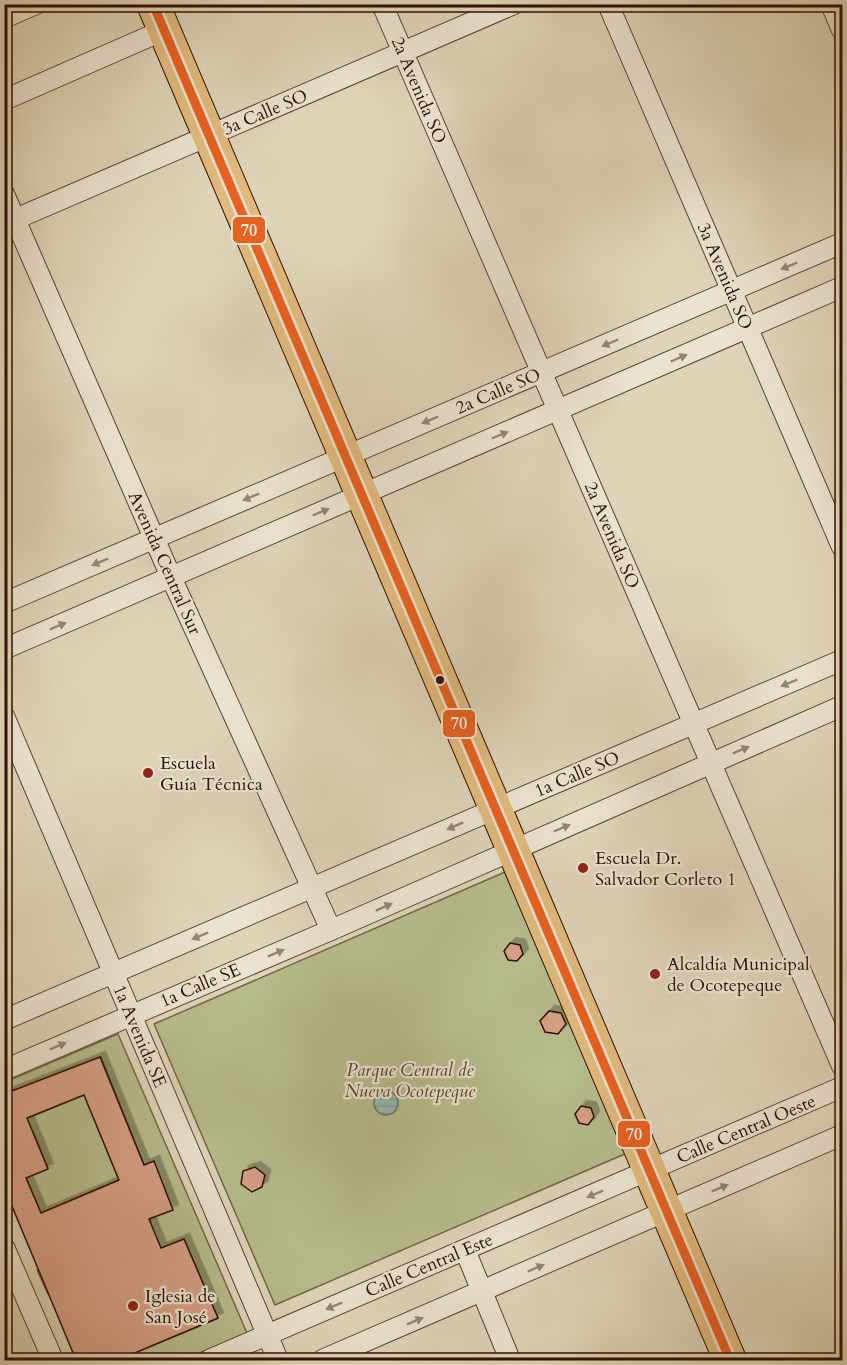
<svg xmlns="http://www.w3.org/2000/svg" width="847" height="1365" font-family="Cardo,serif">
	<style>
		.green { fill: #b6bc8c; stroke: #726646; stroke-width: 1.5 }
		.water { fill: url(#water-rules); stroke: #6b7469; stroke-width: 1.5 }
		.building { fill: #d6a086; stroke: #2f0f01; stroke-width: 1.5; fill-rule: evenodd; filter: url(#shadow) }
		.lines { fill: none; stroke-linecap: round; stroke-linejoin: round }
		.minor-casing { stroke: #5b402f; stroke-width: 22 }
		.primary-casing { stroke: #2f0f01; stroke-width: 34 }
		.minor { stroke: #eae3d1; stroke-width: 20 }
		.primary { stroke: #e0ba7c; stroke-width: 32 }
		.bus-1-casing { stroke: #eae3d1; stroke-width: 14 }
		.bus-1 { stroke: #e86120; stroke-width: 9 }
		.oneway { fill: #968473 }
		.bus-dot { fill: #2f0f01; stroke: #eae3d1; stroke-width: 2 }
		.poi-dot { fill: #8f2418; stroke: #eae3d1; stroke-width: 2 }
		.labels { text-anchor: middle; stroke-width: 4.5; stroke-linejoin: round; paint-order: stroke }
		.street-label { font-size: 18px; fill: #2f0f01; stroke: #eae3d1 }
		.poi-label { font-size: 18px; fill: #2f0f01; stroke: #eae3d1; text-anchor: start }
		.park-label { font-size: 18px; font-style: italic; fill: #58432b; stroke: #eae3d1 }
		.line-badge { stroke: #eae3d1; stroke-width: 2 }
		.badge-label { font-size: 16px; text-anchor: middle; font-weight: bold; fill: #fff }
	</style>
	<defs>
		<pattern id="water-rules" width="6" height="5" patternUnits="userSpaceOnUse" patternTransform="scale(1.5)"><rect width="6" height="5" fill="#93b8ae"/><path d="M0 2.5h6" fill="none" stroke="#7f9d94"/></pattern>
		<filter id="shadow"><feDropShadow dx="5.5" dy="-5.5" stdDeviation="0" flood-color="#0004"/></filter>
	</defs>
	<rect width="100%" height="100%" fill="#dfd4b8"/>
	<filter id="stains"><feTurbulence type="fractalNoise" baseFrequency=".00333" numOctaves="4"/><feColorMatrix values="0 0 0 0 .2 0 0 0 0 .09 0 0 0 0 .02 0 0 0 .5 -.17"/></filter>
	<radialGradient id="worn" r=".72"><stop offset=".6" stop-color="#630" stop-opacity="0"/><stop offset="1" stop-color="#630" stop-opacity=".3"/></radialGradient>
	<!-- green -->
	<g class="green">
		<polygon points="505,872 627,1153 275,1305 154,1024"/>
		<polygon points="118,1034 247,1333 183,1360 118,1360 218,1318 184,1239 48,1294 37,1270 151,1224 144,1165 101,1057 5,1094 5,1082"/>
		<polygon points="84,1095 119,1180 41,1213 26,1177 48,1168 33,1131 14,1139 8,1126"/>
	</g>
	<!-- water -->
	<circle class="water" cx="386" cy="1103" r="12"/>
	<!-- building -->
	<g class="building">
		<polygon points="510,943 520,945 523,954 517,961 508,960 504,951"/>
		<polygon points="549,1011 561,1013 566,1024 558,1034 545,1032 540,1021"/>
		<path d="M100,1057l44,108 10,-4 19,49 -24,9 12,29 23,-9 34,79 -100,42h-42l-72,-173v-93zM84,1095l35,85 -78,33 -15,-35 22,-9 -21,-51z"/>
		<polygon points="581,1106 591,1108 594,1117 588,1125 579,1123 575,1114"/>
		<polygon points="255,1167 265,1175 262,1187 252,1192 241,1184 243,1171"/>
	</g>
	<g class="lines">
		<defs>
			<g id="minor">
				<polyline points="382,4 842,1066"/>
				<polyline points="608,4 842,547"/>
				<polyline points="831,4 842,30"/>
				<polyline points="4,18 36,4"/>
				<polyline points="4,100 164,30"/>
				<polyline points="4,194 171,577 331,930"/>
				<polyline points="4,224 514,4"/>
				<polyline points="4,603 842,243"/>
				<polyline points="4,649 842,287"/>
				<polyline points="4,716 278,1360"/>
				<polyline points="4,1020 842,660"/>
				<polyline points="4,1070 331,930 842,706"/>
				<polyline points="4,1247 53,1360"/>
				<polyline points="465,1250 510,1360"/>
				<polyline points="209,1360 842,1087"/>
				<polyline points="322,1360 842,1135"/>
			</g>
			<polyline id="primary" points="153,4 730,1360"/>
		</defs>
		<!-- minor casing -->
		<use href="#minor" class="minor-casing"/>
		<!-- primary casing -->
		<use href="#primary" class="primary-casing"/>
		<!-- minor -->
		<use href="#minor" class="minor"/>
		<!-- primary -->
		<use href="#primary" class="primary"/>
		<defs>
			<polyline id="bus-1" points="153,4 730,1360"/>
		</defs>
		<!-- bus-1 casing -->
		<use href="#bus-1" class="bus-1-casing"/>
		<!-- bus-1 -->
		<use href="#bus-1" class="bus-1"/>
	</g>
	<!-- one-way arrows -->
	<defs><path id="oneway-solid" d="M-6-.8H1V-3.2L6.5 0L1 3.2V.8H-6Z" transform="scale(1.5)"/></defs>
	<g class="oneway">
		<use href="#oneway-solid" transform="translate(789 266) rotate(157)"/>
		<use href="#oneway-solid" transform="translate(610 343) rotate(157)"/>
		<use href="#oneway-solid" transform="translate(679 358) rotate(-23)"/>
		<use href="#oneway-solid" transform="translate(430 420) rotate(157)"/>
		<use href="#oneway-solid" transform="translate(500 435) rotate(-23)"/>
		<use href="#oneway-solid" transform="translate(251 497) rotate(157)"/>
		<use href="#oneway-solid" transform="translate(321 512) rotate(-23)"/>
		<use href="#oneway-solid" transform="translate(100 562) rotate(157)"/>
		<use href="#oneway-solid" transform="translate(58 626) rotate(-23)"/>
		<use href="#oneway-solid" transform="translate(789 683) rotate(157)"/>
		<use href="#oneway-solid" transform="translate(741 750) rotate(-23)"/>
		<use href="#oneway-solid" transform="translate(455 826) rotate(156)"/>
		<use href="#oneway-solid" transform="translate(562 828) rotate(-23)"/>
		<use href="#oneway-solid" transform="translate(384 907) rotate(-24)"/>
		<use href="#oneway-solid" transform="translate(200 936) rotate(157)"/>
		<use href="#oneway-solid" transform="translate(276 953) rotate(-23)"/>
		<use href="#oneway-solid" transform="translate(58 1046) rotate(-23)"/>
		<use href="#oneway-solid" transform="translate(720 1188) rotate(-23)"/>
		<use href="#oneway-solid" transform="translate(595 1194) rotate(157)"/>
		<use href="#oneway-solid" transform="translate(536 1268) rotate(-23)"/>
		<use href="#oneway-solid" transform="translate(334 1306) rotate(157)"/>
		<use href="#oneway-solid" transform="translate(415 1321) rotate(-23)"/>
	</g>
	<!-- markers -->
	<circle class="bus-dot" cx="440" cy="680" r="5"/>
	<g class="poi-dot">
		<circle cx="148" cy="773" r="6"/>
		<circle cx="583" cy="868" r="6"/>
		<circle cx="655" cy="974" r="6"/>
		<circle cx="133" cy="1306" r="6"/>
	</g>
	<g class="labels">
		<!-- street labels -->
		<g class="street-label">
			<text transform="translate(419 90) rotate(67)" y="6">2a Avenida SO</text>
			<text transform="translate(265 112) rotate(-23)" y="6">3a Calle SO</text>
			<text transform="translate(725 276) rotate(67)" y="6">3a Avenida SO</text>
			<text transform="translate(498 391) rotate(-23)" y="6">2a Calle SO</text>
			<text transform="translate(612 535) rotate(67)" y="6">2a Avenida SO</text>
			<text transform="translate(165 563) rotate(66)" y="6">Avenida Central Sur</text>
			<text transform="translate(577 774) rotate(-23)" y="6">1a Calle SO</text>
			<text transform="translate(200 985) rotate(-23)" y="6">1a Calle SE</text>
			<text transform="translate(140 1036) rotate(67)" y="6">1a Avenida SE</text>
			<text transform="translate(746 1129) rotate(-23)" y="6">Calle Central Oeste</text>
			<text transform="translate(429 1265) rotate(-23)" y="6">Calle Central Este</text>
		</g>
		<!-- poi labels -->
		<g class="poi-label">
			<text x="160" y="769">Escuela<tspan x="160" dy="21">Guía Técnica</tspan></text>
			<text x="595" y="864">Escuela Dr.<tspan x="595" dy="21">Salvador Corleto 1</tspan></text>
			<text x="667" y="970">Alcaldía Municipal<tspan x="667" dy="21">de Ocotepeque</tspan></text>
			<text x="145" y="1302">Iglesia de<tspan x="145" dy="21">San José</tspan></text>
		</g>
		<!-- park labels -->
		<g class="park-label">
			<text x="410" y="1076">Parque Central de<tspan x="410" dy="21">Nueva Ocotepeque</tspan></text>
		</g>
	</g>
	<g class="line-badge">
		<rect x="232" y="216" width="34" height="28" rx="6" fill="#e86120"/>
		<rect x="442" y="709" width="34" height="29" rx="6" fill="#e86120"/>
		<rect x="617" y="1120" width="34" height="28" rx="6" fill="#e86120"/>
	</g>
	<g class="badge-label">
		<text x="249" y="236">70</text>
		<text x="459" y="729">70</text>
		<text x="634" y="1140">70</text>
	</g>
	<!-- margin -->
	<rect width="847" height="1365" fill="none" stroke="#dfd4b8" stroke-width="24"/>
	<rect x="6" y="6" width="835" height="1353" fill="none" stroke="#2f0f01" stroke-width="3"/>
	<rect x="12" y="12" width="823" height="1341" fill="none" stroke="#2f0f01" stroke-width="1.5"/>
	<rect width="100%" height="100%" filter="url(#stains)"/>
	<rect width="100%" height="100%" fill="url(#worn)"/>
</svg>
